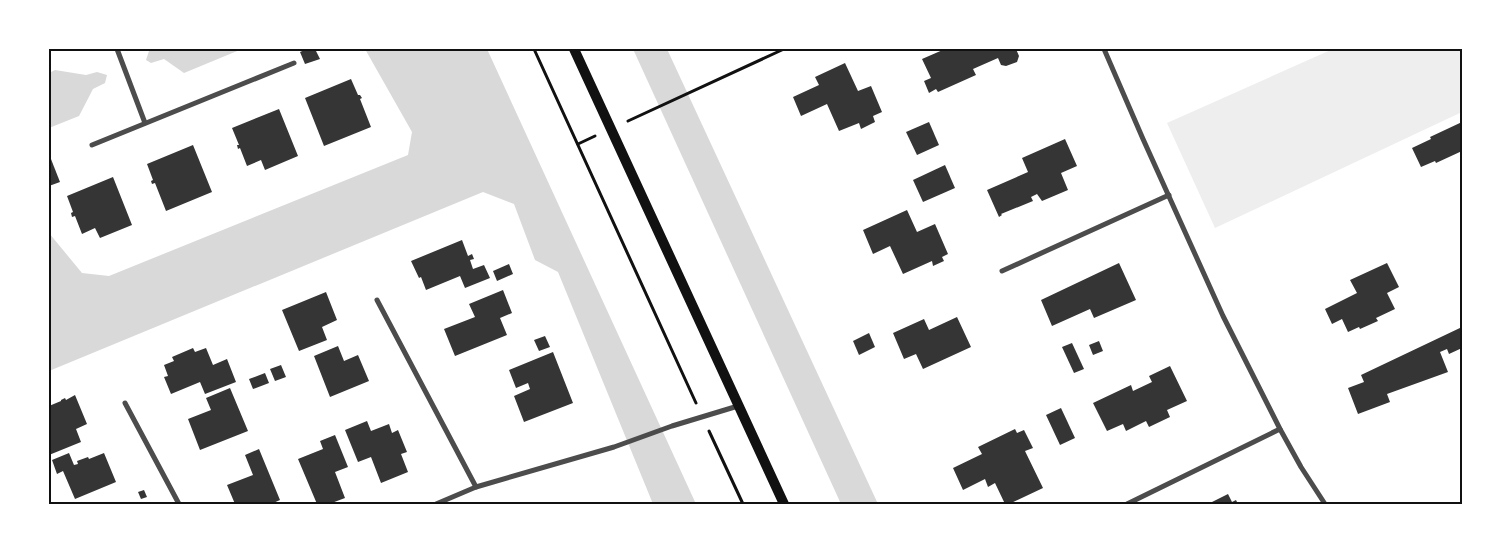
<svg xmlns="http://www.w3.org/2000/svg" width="1511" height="553" font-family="'Open Sans',sans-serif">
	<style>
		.green { fill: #eee }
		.water { fill: #d9d9d9 }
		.building { fill: #353535 }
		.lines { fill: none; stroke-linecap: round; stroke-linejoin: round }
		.path { stroke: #111; stroke-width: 3 }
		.minor { stroke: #4c4c4c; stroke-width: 5 }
		.secondary { stroke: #111; stroke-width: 10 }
		.neatline { fill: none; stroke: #111; stroke-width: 2 }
	</style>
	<rect width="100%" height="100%" fill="#fff"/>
	<!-- green -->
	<polygon class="green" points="1333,49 1462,49 1462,112 1215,228 1167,123"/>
	<!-- water -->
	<g class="water">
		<polygon points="152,49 242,49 184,73 164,59 151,63 146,60 149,51"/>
		<polygon points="365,49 487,49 696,504 653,504 558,272 535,260 514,204 483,192 49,371 49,233 82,273 109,276 408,155 412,132"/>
		<polygon points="633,49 667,49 878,504 841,504"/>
		<polygon points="55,70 86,75 97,72 107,75 105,83 93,89 79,116 49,128 49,73"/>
	</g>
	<!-- building -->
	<g class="building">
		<polygon points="307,49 315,49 320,59 305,64 300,52"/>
		<polygon points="945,49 1016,49 1019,56 1017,62 1006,66 1001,65 998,58 973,69 976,75 938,92 936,89 929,93 924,81 931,78 922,59"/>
		<polygon points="845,63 858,91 871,86 882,112 873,116 875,122 861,129 859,123 839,131 827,104 801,116 793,97 819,85 815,77"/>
		<polygon points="351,79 358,95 360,95 362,98 360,99 371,127 324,146 305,98"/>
		<polygon points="279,109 298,156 265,170 261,160 247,166 240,148 238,149 237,145 239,145 232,128"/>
		<polygon points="929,122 939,145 917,155 906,132"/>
		<polygon points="1462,122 1462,151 1436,163 1435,161 1421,167 1412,148 1431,139 1430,137"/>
		<polygon points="1065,139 1077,166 1061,173 1068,190 1042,201 1037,194 1031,197 1033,201 1001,214 1002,215 999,217 987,190 1028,172 1022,158"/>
		<polygon points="193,145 212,192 166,211 155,183 152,184 151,181 153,180 147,164"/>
		<polygon points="49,154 60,182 49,186"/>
		<polygon points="945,165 955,188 923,202 913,180"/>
		<polygon points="113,177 132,225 100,238 95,228 82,234 75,216 72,217 71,213 73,212 67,196"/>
		<polygon points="907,210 917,232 935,224 948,254 942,257 944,261 933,266 932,261 903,274 890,246 873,254 863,230"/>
		<polygon points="462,240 468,256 472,254 474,259 470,260 473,269 484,265 490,278 465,288 460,276 426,290 421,277 419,278 411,261"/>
		<polygon points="1119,263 1136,300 1094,318 1090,309 1052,326 1041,300"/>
		<polygon points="1387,263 1399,287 1387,293 1395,309 1376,318 1378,321 1360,329 1359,327 1348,332 1342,319 1332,324 1325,309 1357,293 1350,280"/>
		<polygon points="509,264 513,274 497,281 493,271"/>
		<polygon points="503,290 512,313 500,318 507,335 455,356 444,329 475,317 469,304"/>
		<polygon points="326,292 337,320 322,327 327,340 299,351 282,310"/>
		<polygon points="957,317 971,347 923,369 916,354 904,359 893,333 924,319 929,330"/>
		<polygon points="1462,327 1462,348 1449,354 1447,349 1440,352 1448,372 1387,394 1390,402 1358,414 1348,388 1364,382 1361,375"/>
		<polygon points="869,333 875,347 859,355 853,341"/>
		<polygon points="545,336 550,347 539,351 534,340"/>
		<polygon points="1099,341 1103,351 1093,355 1089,345"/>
		<polygon points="1072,343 1084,369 1074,373 1062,347"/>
		<polygon points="338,346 344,361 358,355 369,381 330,397 314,356"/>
		<polygon points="193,348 195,352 206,348 213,365 227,359 236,382 205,394 200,382 171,394 164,377 168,376 164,365 174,361 172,357"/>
		<polygon points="553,352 573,403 524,422 514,396 530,389 528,383 516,388 509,370"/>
		<polygon points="281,365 286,377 275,381 270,369"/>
		<polygon points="1170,366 1187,401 1167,410 1170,417 1149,427 1146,421 1126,431 1123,424 1107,431 1093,403 1131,385 1133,391 1152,382 1149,376"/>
		<polygon points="265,373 269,383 253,389 249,379"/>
		<polygon points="230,388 248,431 200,450 188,419 211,410 206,398"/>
		<polygon points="75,395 87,424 76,429 81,442 49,455 49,406 61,401 61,400 65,398 66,400"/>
		<polygon points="1061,408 1075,438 1060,445 1046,415"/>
		<polygon points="367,421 371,431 389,424 392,433 398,430 407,452 401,454 408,472 381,483 371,457 358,462 345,430"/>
		<polygon points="1015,429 1017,433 1024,430 1033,448 1025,451 1043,488 1009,504 1005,504 995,483 988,487 985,479 963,490 953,468 982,454 978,447"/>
		<polygon points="335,435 348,467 335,472 345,498 329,504 317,504 298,459 323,449 320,441"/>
		<polygon points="259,449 280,500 271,504 235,504 227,485 253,475 245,455"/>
		<polygon points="69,453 74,465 78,464 77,461 88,457 89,459 104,453 116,482 75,499 63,471 57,474 52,460"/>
		<polygon points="144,490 147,497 141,499 138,492"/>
		<polygon points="1228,494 1232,502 1236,500 1238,504 1208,504"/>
	</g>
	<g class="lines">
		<!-- path -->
		<g class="path">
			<polyline points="534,49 696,403"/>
			<polyline points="628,121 784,49"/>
			<polyline points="578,144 595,136"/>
			<polyline points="709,431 743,504"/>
		</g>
		<!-- minor -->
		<g class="minor">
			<polyline points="117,49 145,123"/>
			<polyline points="1104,49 1143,139 1223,316 1280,429 1301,467 1325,504"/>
			<polyline points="92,145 294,63"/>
			<polyline points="1002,271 1169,195"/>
			<polyline points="377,300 476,487"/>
			<polyline points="125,403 179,504"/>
			<polyline points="436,504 476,487 614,447 672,426 738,406"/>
			<polyline points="1127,504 1280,429"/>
		</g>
		<!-- secondary -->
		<polyline class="secondary" points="574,49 784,504"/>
	</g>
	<!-- border -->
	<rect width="1511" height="553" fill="none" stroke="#ffffff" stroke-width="100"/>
	<rect x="50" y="50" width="1411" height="453" class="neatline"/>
</svg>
